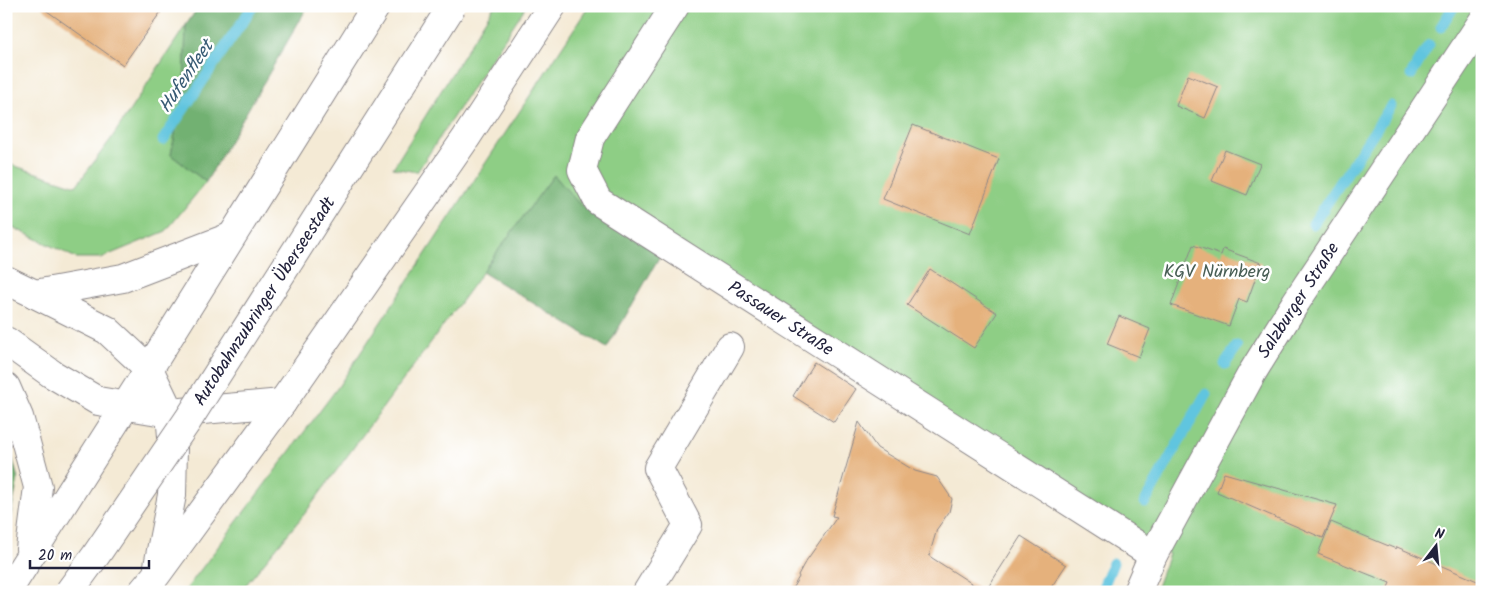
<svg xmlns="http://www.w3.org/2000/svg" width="1488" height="598" font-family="Kalam,sans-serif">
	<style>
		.green { fill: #8ece85; stroke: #587860 }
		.forest { fill: #72b172; stroke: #4a6a56 }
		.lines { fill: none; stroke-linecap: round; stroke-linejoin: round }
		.stream { stroke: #61c5df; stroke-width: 11 }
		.building { fill: #e5b17c }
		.minor-casing { stroke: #8b8688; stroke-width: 30 }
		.highway-casing { stroke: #8b8688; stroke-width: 30 }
		.minor { stroke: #fff; stroke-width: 28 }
		.highway { stroke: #fff; stroke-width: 28 }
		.highway-bridge-casing { stroke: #8b8688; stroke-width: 30; stroke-linecap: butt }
		.highway-bridge { stroke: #fff; stroke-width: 28 }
		.labels { text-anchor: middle; stroke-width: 5; stroke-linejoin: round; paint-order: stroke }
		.park-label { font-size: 18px; fill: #485e55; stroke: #fff }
		.street-label { font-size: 18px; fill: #22223b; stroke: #fff }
		.water-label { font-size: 19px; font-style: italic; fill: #385b74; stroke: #fff }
	</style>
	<rect width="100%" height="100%" fill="#fff"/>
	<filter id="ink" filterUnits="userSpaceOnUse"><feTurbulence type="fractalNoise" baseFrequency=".02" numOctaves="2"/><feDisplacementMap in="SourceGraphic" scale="10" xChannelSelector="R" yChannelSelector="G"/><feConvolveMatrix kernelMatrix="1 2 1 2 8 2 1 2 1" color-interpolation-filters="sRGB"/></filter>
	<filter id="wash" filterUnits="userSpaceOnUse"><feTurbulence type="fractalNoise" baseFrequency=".0096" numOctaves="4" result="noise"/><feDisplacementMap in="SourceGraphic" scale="20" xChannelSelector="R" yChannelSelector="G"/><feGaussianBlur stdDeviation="1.12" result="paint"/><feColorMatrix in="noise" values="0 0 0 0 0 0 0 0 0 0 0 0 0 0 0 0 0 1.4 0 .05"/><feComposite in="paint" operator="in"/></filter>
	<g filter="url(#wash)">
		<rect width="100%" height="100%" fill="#f4ead5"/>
		<!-- green -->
		<g class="green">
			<polygon points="494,6 526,6 417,172 393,168"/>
			<polygon points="589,6 1482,6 1482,592 1155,592 1169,554 661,255 580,205 554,175 306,512 240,592 184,592 338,387"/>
			<polygon points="186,25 184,87 171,155 206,182 166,231 101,258 76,258 6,224 6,163 76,186 111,139"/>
		</g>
		<!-- forest -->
		<g class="forest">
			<polygon points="199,6 308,6 206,182 171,155 184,87 186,25"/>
			<polygon points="554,175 580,205 661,255 607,348 482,272"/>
			<polygon points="6,434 18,479 6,538"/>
		</g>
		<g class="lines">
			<!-- stream -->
			<g class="stream">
				<polyline points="1441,27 1454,6"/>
				<polyline points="1411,75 1429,45"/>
				<polyline points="163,140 253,6"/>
				<polyline points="1313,224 1391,106"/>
				<polyline points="1225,364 1237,346"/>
				<polyline points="1145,502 1206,394"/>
				<polyline points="1101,592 1113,563"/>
			</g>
		</g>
		<g id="blocks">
			<!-- building -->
			<g class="building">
				<polygon points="40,6 165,6 123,65"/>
				<polygon points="1188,75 1218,87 1205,118 1176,106"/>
				<polygon points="913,125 999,159 970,234 883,199"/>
				<polygon points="1225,150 1260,164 1247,195 1212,181"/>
				<polygon points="1193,245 1221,255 1223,249 1261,263 1247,302 1239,299 1229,326 1171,305"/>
				<polygon points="930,269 997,313 974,348 907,305"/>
				<polygon points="1119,316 1150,329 1139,357 1107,344"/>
				<polygon points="814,362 856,389 834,422 793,396"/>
				<polygon points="859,422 877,448 915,471 937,477 952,499 949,512 937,529 929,556 985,592 1021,536 1066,565 1048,592 790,592 799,577 798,575 804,564 837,517 832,516"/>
				<polygon points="1224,473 1337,505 1323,538 1217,492"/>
				<polygon points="1331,522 1396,549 1397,547 1482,583 1482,592 1386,592 1390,583 1318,554"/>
			</g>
		</g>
	</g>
	<g filter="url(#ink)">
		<use href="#blocks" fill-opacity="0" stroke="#8b8688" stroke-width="1"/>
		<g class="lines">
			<defs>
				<g id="minor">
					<polyline points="675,6 590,138 582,170 598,201 1153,555"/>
					<polyline points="6,280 35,294"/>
					<polyline points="647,592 688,525 658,468 730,347"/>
					<polyline points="1137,592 1153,555 1252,373 1296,302 1482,22"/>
				</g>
				<g id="highway">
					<polyline points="35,294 107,330 149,369 170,413 173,448 172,495 158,566"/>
					<polyline points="35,294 123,278 230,237"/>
					<polyline points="6,341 52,374 98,401 170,413 282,403"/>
					<polyline points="6,387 19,417 38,487 30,549"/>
					<polyline points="7,592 149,369 376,6"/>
					<polyline points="142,592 157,574 282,403 466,138 552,6"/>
				</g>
			</defs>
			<!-- minor casing -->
			<use href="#minor" class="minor-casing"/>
			<!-- highway casing -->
			<use href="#highway" class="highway-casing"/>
			<!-- minor -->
			<use href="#minor" class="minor"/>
			<!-- highway -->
			<use href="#highway" class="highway"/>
			<defs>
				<polyline id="highway-bridge" points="69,592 96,555 188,420 452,6"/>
			</defs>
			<!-- highway-bridge casing -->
			<use href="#highway-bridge" class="highway-bridge-casing"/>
			<!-- highway-bridge -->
			<use href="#highway-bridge" class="highway-bridge"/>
		</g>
	</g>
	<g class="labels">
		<!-- park labels -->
		<g class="park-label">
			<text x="1217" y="277">KGV Nürnberg</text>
		</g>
		<!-- street labels -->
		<g class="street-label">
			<text transform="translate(1298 300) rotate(-57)" y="6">Salzburger Straße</text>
			<text transform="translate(264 301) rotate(-57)" y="6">Autobahnzubringer Überseestadt</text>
			<text transform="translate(781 318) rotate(33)" y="6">Passauer Straße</text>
		</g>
		<!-- water labels -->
		<g class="water-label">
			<text transform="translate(185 76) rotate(-56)" y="7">Hufenfleet</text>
		</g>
	</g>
	<!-- margin -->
	<rect width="1488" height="598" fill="none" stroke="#fff" stroke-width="25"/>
	<!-- north arrow -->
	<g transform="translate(1436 546) rotate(16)" stroke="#ffffff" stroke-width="4" paint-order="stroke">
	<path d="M0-4L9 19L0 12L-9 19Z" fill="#22223b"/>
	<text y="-8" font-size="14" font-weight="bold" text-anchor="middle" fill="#22223b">N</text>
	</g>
	<!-- scale -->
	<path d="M30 560v8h119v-8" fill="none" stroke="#22223b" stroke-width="2.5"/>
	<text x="38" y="560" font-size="15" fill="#22223b" stroke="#ffffff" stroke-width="4" paint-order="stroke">20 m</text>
</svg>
